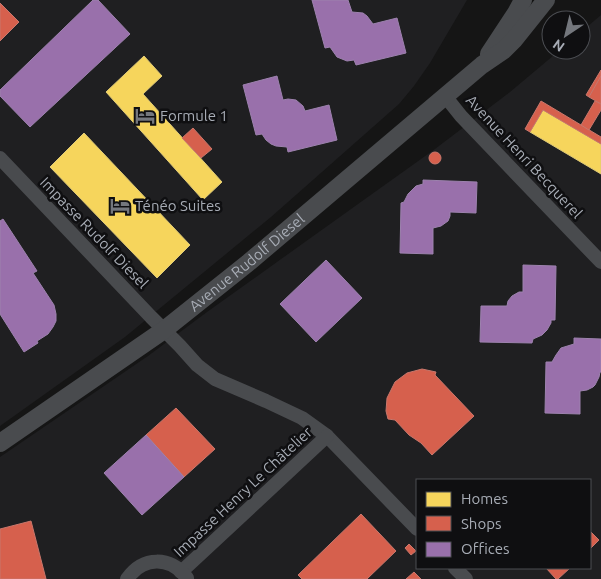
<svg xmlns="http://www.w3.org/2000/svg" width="601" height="579" font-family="Ubuntu,sans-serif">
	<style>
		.built { fill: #1f1f21; fill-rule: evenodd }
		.homes { fill: #f6d55c; stroke: #dec977 }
		.shops { fill: #d6604d; stroke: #c8776c }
		.offices { fill: #9970ab; stroke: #9d82ae }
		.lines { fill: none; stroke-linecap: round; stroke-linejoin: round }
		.minor { stroke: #494b4e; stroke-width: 14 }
		.tertiary { stroke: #494b4e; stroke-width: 18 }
		.labels { text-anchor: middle; stroke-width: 5; stroke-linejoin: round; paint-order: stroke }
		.poi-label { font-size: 15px; fill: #a7acb5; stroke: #0f0f11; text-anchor: start }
		.street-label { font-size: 15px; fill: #a7acb5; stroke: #0f0f11 }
	</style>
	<rect width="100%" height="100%" fill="#151515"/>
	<!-- built -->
	<g class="built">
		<polygon points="0,0 467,0 430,63 414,86 399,104 271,217 125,337 0,426"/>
		<path d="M601,15v564h-601v-122l148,-101 59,-44 228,-163 75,-57 50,-42h21v-18zM417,480h173v88h-173z"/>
	</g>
	<!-- homes -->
	<g class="homes">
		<polygon points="144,56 162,76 143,94 222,182 203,200 106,92"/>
		<polygon points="543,110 601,144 601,174 530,132"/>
		<polygon points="84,133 190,245 157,278 50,167"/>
	</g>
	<!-- shops -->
	<g class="shops">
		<polygon points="0,3 19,22 0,41"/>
		<polygon points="601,70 601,76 589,97 586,95"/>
		<polygon points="601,76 601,104 589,97"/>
		<polygon points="541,101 601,137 601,144 543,110 530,132 525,129"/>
		<polygon points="595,101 601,104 601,110 589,130 581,125"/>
		<polygon points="193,128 212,149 201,158 182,138"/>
		<circle cx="435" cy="158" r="6"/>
		<polygon points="422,369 436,372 435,375 474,416 432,455 421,443 409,435 395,420 388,419 386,411 387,398 395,382 407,373"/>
		<polygon points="176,408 215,449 184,477 146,435"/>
		<polygon points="361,514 396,551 367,579 302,579 298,575"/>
		<polygon points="31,521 46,579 0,579 0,529"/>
		<polygon points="590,531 599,540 590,549"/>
		<polygon points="409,544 416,551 411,555 405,548"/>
		<polygon points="546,568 570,568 558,579 556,579"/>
		<polygon points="414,572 421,579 406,579"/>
	</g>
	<!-- offices -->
	<g class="offices">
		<polygon points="93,0 98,0 130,34 30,127 0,96 0,90"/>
		<polygon points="312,0 348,0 352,12 363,13 367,16 373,24 397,18 406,53 356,65 354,60 347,61 337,57 330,47 325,48"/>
		<polygon points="277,76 283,100 288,99 296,100 303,106 305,111 329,105 337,140 288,152 287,147 276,146 271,144 266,140 262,134 256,135 243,85"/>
		<polygon points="423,180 477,182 476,213 450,212 450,216 448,221 441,226 433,228 433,254 400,253 401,203 404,202 408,194 416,186 423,184"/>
		<polygon points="3,219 37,271 33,273 54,305 56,314 56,321 53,327 48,334 37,341 38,343 24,352 0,314 0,221"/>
		<polygon points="326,260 362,298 316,342 280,304"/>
		<polygon points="523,265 556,266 555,320 551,320 551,323 547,330 542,335 533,339 532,343 480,342 481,306 507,306 508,301 512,296 519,292 523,292"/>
		<polygon points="574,338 601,339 601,372 600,372 599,377 595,385 593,387 587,390 580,391 580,414 545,413 546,362 552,362 556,355 561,348 574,344"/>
		<polygon points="146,435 184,477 142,515 104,473"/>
	</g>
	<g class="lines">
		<!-- minor -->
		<g class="minor">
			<polyline points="445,96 461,116 601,262"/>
			<polyline points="0,158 151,317 180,346 197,365 215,379 266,401 302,418 327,436 417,529"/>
			<polyline points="455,568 466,579"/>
			<polyline points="181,572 327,436"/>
			<path d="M127,579c16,-23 43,-23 60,-1"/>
		</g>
		<!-- tertiary -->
		<g class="tertiary">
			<polyline points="489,54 516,13 523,0"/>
			<path id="s1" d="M0,443l164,-113 84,-67 234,-198 22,-15 10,-10 32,-40"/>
		</g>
	</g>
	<!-- icons -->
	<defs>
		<symbol id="hotel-bare" viewBox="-9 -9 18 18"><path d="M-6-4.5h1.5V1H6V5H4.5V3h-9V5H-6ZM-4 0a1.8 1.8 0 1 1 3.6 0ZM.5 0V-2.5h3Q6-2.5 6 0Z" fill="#74777d" stroke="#0f0f11" stroke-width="2.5" paint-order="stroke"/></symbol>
	</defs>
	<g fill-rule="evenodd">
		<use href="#hotel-bare" x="131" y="102" width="28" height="28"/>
		<use href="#hotel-bare" x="106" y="192" width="28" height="28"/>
	</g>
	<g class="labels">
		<!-- poi labels -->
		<g class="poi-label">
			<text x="160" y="121">Formule 1</text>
			<text x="135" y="211">Ténéo Suites</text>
		</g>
		<!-- street labels -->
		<g class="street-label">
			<text transform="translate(524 157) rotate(47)" y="5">Avenue Henri Becquerel</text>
			<text transform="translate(94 233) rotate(46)" y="5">Impasse Rudolf Diesel</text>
			<text dy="5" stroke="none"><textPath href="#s1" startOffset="306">Avenue Rudolf Diesel</textPath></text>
			<text transform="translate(243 492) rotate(-43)" y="5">Impasse Henry Le Châtelier</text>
		</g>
	</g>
	<!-- legend -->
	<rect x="416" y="479" width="175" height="90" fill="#0f0f11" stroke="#4c4e53"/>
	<rect x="426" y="492" width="25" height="15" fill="#f6d55c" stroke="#4c4e53"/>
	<text x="461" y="504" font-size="15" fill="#a7acb5">Homes</text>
	<rect x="426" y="516" width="25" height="15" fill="#d6604d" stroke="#4c4e53"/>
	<text x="461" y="529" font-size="15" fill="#a7acb5">Shops</text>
	<rect x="426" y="542" width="25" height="15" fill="#9970ab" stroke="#4c4e53"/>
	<text x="461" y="554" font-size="15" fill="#a7acb5">Offices</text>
	<!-- north arrow -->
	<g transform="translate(566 35) rotate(215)"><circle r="24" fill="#0f0f11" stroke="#4c4e53"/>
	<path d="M0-4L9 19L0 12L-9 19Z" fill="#74777d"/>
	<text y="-8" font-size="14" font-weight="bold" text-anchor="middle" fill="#a7acb5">N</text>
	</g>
</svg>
